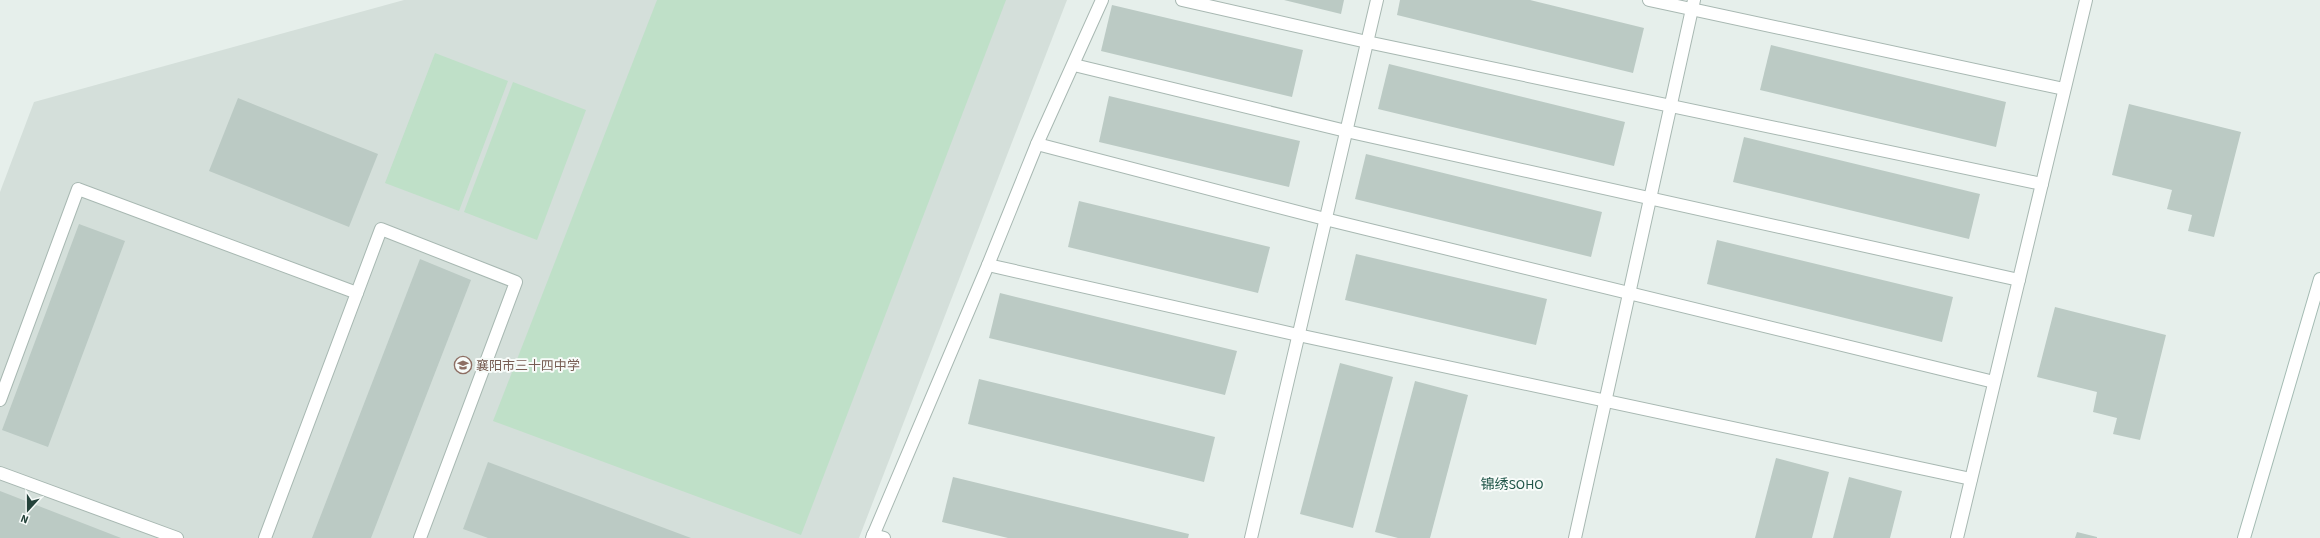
<svg xmlns="http://www.w3.org/2000/svg" width="2320" height="538" font-family="'Source Sans 3','Noto Sans SC',sans-serif">
	<style>
		.built { fill: #d4dfda }
		.green { fill: #bfe0c8 }
		.building { fill: #bbcac4 }
		.lines { fill: none; stroke-linecap: round; stroke-linejoin: round }
		.lane-casing { stroke: #a8b8b2; stroke-width: 14 }
		.street-casing { stroke: #a8b8b2; stroke-width: 14 }
		.secondary-casing { stroke: #a4bbb3; stroke-width: 14 }
		.lane { stroke: #fff; stroke-width: 12 }
		.street { stroke: #fff; stroke-width: 12 }
		.secondary { stroke: #fff; stroke-width: 12 }
		.labels { text-anchor: middle; stroke-width: 4; stroke-linejoin: round; paint-order: stroke }
		.education-label { font-size: 13px; fill: #785e54; stroke: #f7fbf9; text-anchor: start }
		.neighbourhood-label { font-size: 14px; fill: #1f5548; stroke: #f7fbf9 }
	</style>
	<rect width="100%" height="100%" fill="#e6efeb"/>
	<!-- built -->
	<polygon class="built" points="404,0 1067,0 859,538 0,538 0,192 34,102"/>
	<!-- green -->
	<g class="green">
		<polygon points="657,0 1006,0 801,535 493,421"/>
		<polygon points="435,53 508,81 459,211 385,183"/>
		<polygon points="513,82 586,110 537,240 464,212"/>
	</g>
	<!-- building -->
	<g class="building">
		<polygon points="1284,0 1344,0 1341,14"/>
		<polygon points="1400,0 1530,0 1644,28 1633,73 1397,15"/>
		<polygon points="1112,5 1303,50 1292,97 1101,51"/>
		<polygon points="1771,45 2006,102 1996,147 1760,90"/>
		<polygon points="1389,64 1625,122 1614,166 1378,109"/>
		<polygon points="1109,96 1300,141 1289,187 1099,142"/>
		<polygon points="238,98 378,154 349,227 209,171"/>
		<polygon points="2129,104 2241,132 2214,237 2188,231 2192,215 2167,209 2172,190 2112,175"/>
		<polygon points="1744,137 1980,194 1969,239 1733,182"/>
		<polygon points="1366,154 1602,212 1591,257 1355,199"/>
		<polygon points="1079,201 1270,247 1258,293 1068,247"/>
		<polygon points="79,224 125,241 48,447 2,430"/>
		<polygon points="1717,240 1953,297 1942,342 1707,284"/>
		<polygon points="1356,254 1547,299 1536,345 1345,300"/>
		<polygon points="420,259 471,280 371,538 312,538"/>
		<polygon points="1000,293 1237,351 1225,395 989,338"/>
		<polygon points="2055,307 2166,335 2140,440 2113,434 2117,418 2093,412 2097,392 2037,377"/>
		<polygon points="1340,363 1393,377 1353,528 1300,514"/>
		<polygon points="979,379 1215,437 1204,482 968,424"/>
		<polygon points="1415,381 1468,395 1430,538 1398,538 1375,532"/>
		<polygon points="1776,458 1829,472 1812,538 1755,538"/>
		<polygon points="488,462 691,538 488,538 463,529"/>
		<polygon points="953,477 1189,534 1188,538 1008,538 942,522"/>
		<polygon points="1849,477 1902,491 1890,538 1833,538"/>
		<polygon points="0,491 121,538 0,538"/>
		<polygon points="2077,532 2097,537 2097,538 2075,538"/>
	</g>
	<g class="lines">
		<defs>
			<g id="lane">
				<polyline points="1182,0 1367,42 2042,184"/>
				<polyline points="1649,0 2064,89"/>
				<polyline points="1074,65 1346,131 2019,280"/>
				<polyline points="1037,144 1325,219 1994,382"/>
				<polyline points="988,265 1298,335 1971,479"/>
				<polyline points="0,400 78,189 357,293"/>
				<polyline points="0,473 177,538"/>
				<polyline points="873,535 884,538"/>
				<polyline points="265,538 381,229 516,282 420,538"/>
				<polyline points="1251,538 1377,0"/>
			</g>
			<g id="street">
				<polyline points="872,538 988,265 1037,144 1102,0"/>
				<polyline points="1575,538 1694,0"/>
				<polyline points="1957,538 2086,0"/>
			</g>
			<polyline id="secondary" points="2244,538 2320,279"/>
		</defs>
		<!-- lane casing -->
		<use href="#lane" class="lane-casing"/>
		<!-- street casing -->
		<use href="#street" class="street-casing"/>
		<!-- secondary casing -->
		<use href="#secondary" class="secondary-casing"/>
		<!-- lane -->
		<use href="#lane" class="lane"/>
		<!-- street -->
		<use href="#street" class="street"/>
		<!-- secondary -->
		<use href="#secondary" class="secondary"/>
	</g>
	<!-- icons -->
	<defs>
		<symbol id="school-ring" viewBox="-11 -11 22 22"><circle r="9.5" fill="#f7fbf9" stroke="#8d6e63" stroke-width="1.5"/><path d="M0-5L7-2L0 1L-7-2ZM-4 1L0 2.5L4 1V4Q0 6-4 4Z" fill="#8d6e63"/></symbol>
	</defs>
	<g fill-rule="evenodd">
		<use href="#school-ring" x="453" y="355" width="20" height="20"/>
	</g>
	<g class="labels">
		<!-- education labels -->
		<g class="education-label">
			<text x="476" y="370">襄阳市三十四中学</text>
		</g>
		<!-- neighbourhood labels -->
		<g class="neighbourhood-label">
			<text x="1512" y="489">锦绣SOHO</text>
		</g>
	</g>
	<!-- north arrow -->
	<g transform="translate(28 510) rotate(201)" stroke="#f7fbf9" stroke-width="3" paint-order="stroke">
	<path d="M0-3L7 15L0 10L-7 15Z" fill="#24423a"/>
	<text y="-6" font-size="11" font-weight="bold" text-anchor="middle" fill="#24423a">N</text>
	</g>
</svg>
